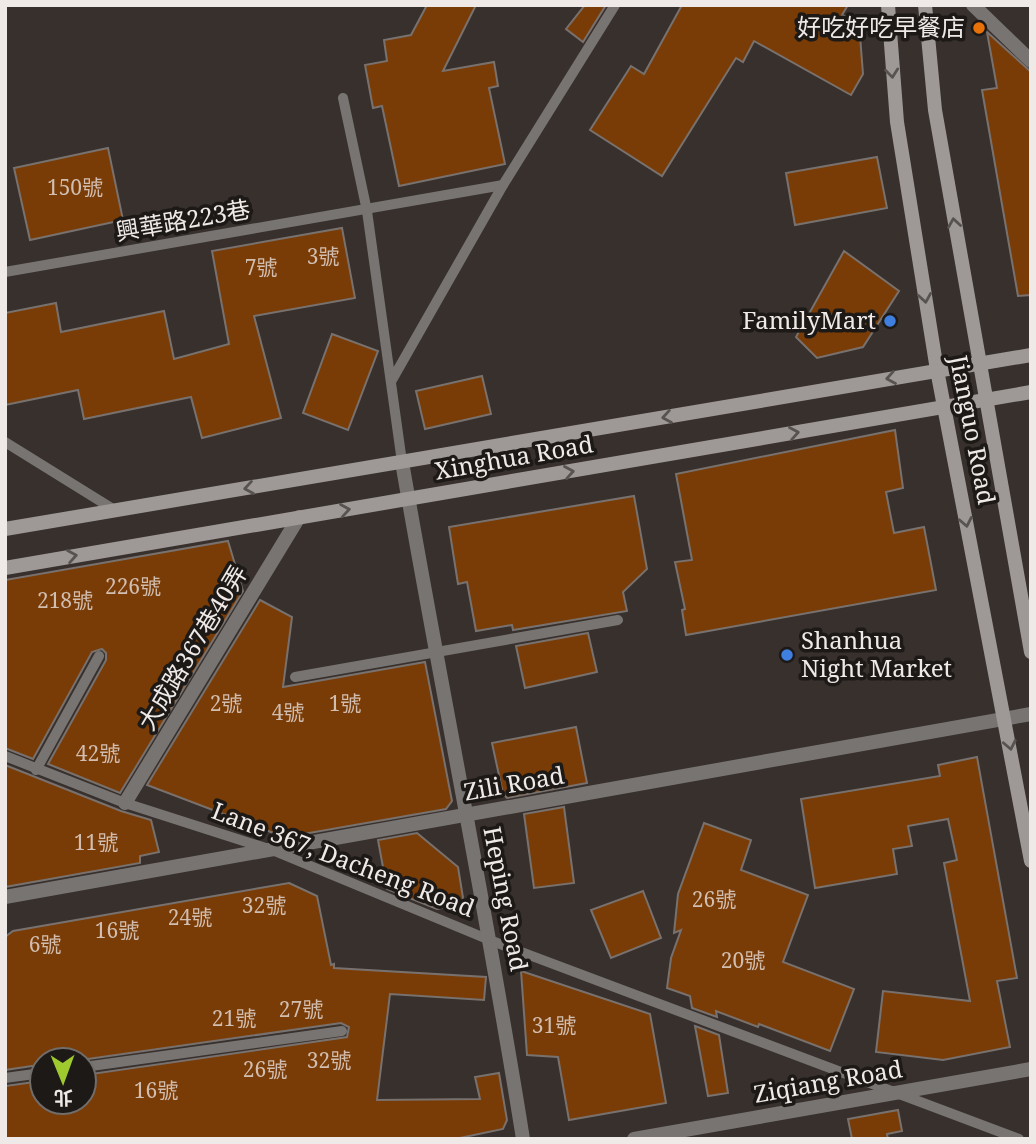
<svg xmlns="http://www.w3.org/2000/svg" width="1036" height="1144" font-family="'Noto Serif','Noto Sans TC',serif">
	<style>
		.building { fill: #793c07; stroke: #78716d; stroke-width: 2 }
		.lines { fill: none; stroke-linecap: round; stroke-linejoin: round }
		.lane { stroke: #777472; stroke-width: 10 }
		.street { stroke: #777472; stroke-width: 14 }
		.secondary { stroke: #9e9996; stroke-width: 14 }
		.oneway { stroke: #565350 }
		.food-dot { fill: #e8710a; stroke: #1c1917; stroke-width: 2.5 }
		.shop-dot { fill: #3f7fe0; stroke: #1c1917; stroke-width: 2.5 }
		.labels { text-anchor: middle; stroke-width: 7; stroke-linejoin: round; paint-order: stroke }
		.number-label { font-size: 21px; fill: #d2beb0 }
		.poi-label { font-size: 24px; fill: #efeae8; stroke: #1c1917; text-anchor: end }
		.street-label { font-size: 24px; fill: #efeae8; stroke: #1c1917 }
	</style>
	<rect width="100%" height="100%" fill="#37302d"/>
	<!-- building -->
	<g class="building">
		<polygon points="427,5 476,5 443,71 494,62 498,86 489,88 505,164 399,186 382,106 373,108 365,65 387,61 384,40 411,35"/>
		<polygon points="585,5 606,5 583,42 566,29"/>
		<polygon points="682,5 848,5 842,15 859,23 863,74 851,95 754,41 743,62 736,58 662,176 590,130 631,66 644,74"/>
		<polygon points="987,32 1031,72 1031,295 1018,296 982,90 997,88"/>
		<polygon points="108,148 123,220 30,240 14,168"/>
		<polygon points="877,157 887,208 795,225 786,173"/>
		<polygon points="342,228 355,298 254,316 281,418 202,438 191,397 84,419 78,390 5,405 5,313 56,303 61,332 164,311 174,359 229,344 212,251"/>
		<polygon points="844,251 899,291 863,347 817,358 796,337"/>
		<polygon points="332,334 378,351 348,430 303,413"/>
		<polygon points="482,376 491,414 425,429 416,391"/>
		<polygon points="895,430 903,488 886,492 894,533 924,527 936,590 686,635 682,610 685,609 675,562 692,560 676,474"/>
		<polygon points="634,496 647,569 623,592 627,611 513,630 512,625 476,631 467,582 458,584 449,527"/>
		<polygon points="228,541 243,591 120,793 48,764 106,660 106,653 102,649 92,652 33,759 5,748 5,580"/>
		<polygon points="260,600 292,617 283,687 425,662 452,801 446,809 275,839 276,834 147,785"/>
		<polygon points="588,633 597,672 525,688 516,646"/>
		<polygon points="576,727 587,783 507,798 503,794 492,743"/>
		<polygon points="977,757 1017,978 997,981 1010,1047 943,1060 876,1052 883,991 970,1001 944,863 957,860 948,819 908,826 912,846 893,849 897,874 815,888 801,799 940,776 938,765"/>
		<polygon points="5,765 121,811 151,820 159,852 140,856 140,863 5,887"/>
		<polygon points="564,807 574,883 534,888 524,814"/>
		<polygon points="704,823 751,840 741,870 808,895 783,962 854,989 830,1051 759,1024 758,1027 716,1011 717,1017 692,1008 690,996 667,988 671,958 681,930 674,933 678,894"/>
		<polygon points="417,833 458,867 464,904 437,909 387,889 378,840"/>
		<polygon points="289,883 317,896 331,965 334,964 334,968 486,977 484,1000 390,994 377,1100 480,1099 475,1077 499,1073 507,1120 503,1129 455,1139 5,1139 5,1086 42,1081 42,1102 84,1102 84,1075 347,1037 349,1027 341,1023 81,1060 39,1060 39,1065 5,1070 5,937 13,931"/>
		<polygon points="643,891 661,938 611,958 591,910"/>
		<polygon points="521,971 650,1014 666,1103 569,1120 558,1057 527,1055"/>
		<polygon points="695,1026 719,1035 728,1093 708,1096"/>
		<polygon points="898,1110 902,1131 887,1134 888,1139 852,1139 848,1119"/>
	</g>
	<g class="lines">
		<!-- lane -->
		<g class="lane">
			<polyline points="343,98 367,211 402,462"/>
			<polyline points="5,272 503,185"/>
			<polyline points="392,380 503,185 615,5"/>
			<polyline points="5,442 113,509"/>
			<polyline points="295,677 618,620"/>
			<polyline points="5,756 125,803 272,850 492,941 1019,1139"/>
			<polyline points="36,770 99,656"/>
			<polyline points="84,1067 342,1031"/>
			<polyline points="5,1078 42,1073"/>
		</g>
		<!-- street -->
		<g class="street">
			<polyline points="973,5 1031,61"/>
			<path d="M402,462c39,226 85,450 121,677"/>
			<polyline points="125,803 299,517"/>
			<polyline points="5,897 1031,714"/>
			<polyline points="634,1139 1031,1069"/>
		</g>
		<!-- secondary -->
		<g class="secondary">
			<polyline points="888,5 897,122 937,370 1031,861"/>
			<polyline points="925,5 935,110 1031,652"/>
			<polyline points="5,529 1031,355"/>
			<polyline points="5,568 1031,392"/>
		</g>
	</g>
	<!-- one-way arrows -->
	<defs><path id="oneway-chevron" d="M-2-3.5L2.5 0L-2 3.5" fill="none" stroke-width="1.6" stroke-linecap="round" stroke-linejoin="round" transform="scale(1.75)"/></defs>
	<g class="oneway">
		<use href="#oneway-chevron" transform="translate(892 73) rotate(84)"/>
		<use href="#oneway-chevron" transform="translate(954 223) rotate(-99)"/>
		<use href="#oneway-chevron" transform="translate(925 298) rotate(81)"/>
		<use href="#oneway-chevron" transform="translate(891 378) rotate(170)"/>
		<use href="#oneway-chevron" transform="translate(667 417) rotate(170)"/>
		<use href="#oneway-chevron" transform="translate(794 433) rotate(-10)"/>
		<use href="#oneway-chevron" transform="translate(569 472) rotate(-10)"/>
		<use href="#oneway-chevron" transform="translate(249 488) rotate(171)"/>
		<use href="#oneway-chevron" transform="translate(345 510) rotate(-9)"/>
		<use href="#oneway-chevron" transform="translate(966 522) rotate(79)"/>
		<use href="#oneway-chevron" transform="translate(72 556) rotate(-10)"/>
		<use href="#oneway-chevron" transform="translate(1010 745) rotate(79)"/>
	</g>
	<!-- markers -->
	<circle class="food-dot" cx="979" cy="28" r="7"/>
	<g class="shop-dot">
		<circle cx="890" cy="321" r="7"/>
		<circle cx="787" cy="655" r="7"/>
	</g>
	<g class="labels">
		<!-- number labels -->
		<g class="number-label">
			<text x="75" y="195">150號</text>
			<text x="323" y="264">3號</text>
			<text x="261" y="275">7號</text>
			<text x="133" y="594">226號</text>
			<text x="65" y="608">218號</text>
			<text x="226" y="711">2號</text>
			<text x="345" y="711">1號</text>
			<text x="288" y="720">4號</text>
			<text x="98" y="761">42號</text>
			<text x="96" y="850">11號</text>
			<text x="714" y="907">26號</text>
			<text x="264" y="913">32號</text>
			<text x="190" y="925">24號</text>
			<text x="117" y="938">16號</text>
			<text x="45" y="952">6號</text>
			<text x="743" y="968">20號</text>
			<text x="301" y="1017">27號</text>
			<text x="234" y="1026">21號</text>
			<text x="554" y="1033">31號</text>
			<text x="329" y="1068">32號</text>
			<text x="265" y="1077">26號</text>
			<text x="156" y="1098">16號</text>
		</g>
		<!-- poi labels -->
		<g class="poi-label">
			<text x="965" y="36">好吃好吃早餐店</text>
			<text x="876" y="329">FamilyMart</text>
			<text x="801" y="649" text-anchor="start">Shanhua<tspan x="801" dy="28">Night Market</tspan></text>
		</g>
		<!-- street labels -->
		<g class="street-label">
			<text transform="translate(183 221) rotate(-10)" y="8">興華路223巷</text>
			<text transform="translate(972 430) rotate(79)" y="8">Jianguo Road</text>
			<text transform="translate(514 458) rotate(-10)" y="8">Xinghua Road</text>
			<text transform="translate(193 648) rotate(-59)" y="8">大成路367巷40弄</text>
			<text transform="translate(514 784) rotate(-10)" y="8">Zili Road</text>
			<text transform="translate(343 860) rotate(21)" y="8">Lane 367, Dacheng Road</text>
			<text transform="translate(505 899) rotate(79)" y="8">Heping Road</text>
			<text transform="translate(828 1082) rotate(-10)" y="8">Ziqiang Road</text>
		</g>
	</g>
	<!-- border -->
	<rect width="1036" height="1144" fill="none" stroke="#efeae8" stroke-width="14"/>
	<!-- north arrow -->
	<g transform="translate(63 1081) rotate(179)"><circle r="33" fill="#1c1917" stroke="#706d6b" stroke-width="2"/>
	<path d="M0-5L12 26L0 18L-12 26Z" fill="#9eca2f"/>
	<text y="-10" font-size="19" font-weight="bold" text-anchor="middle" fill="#efeae8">北</text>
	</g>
</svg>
